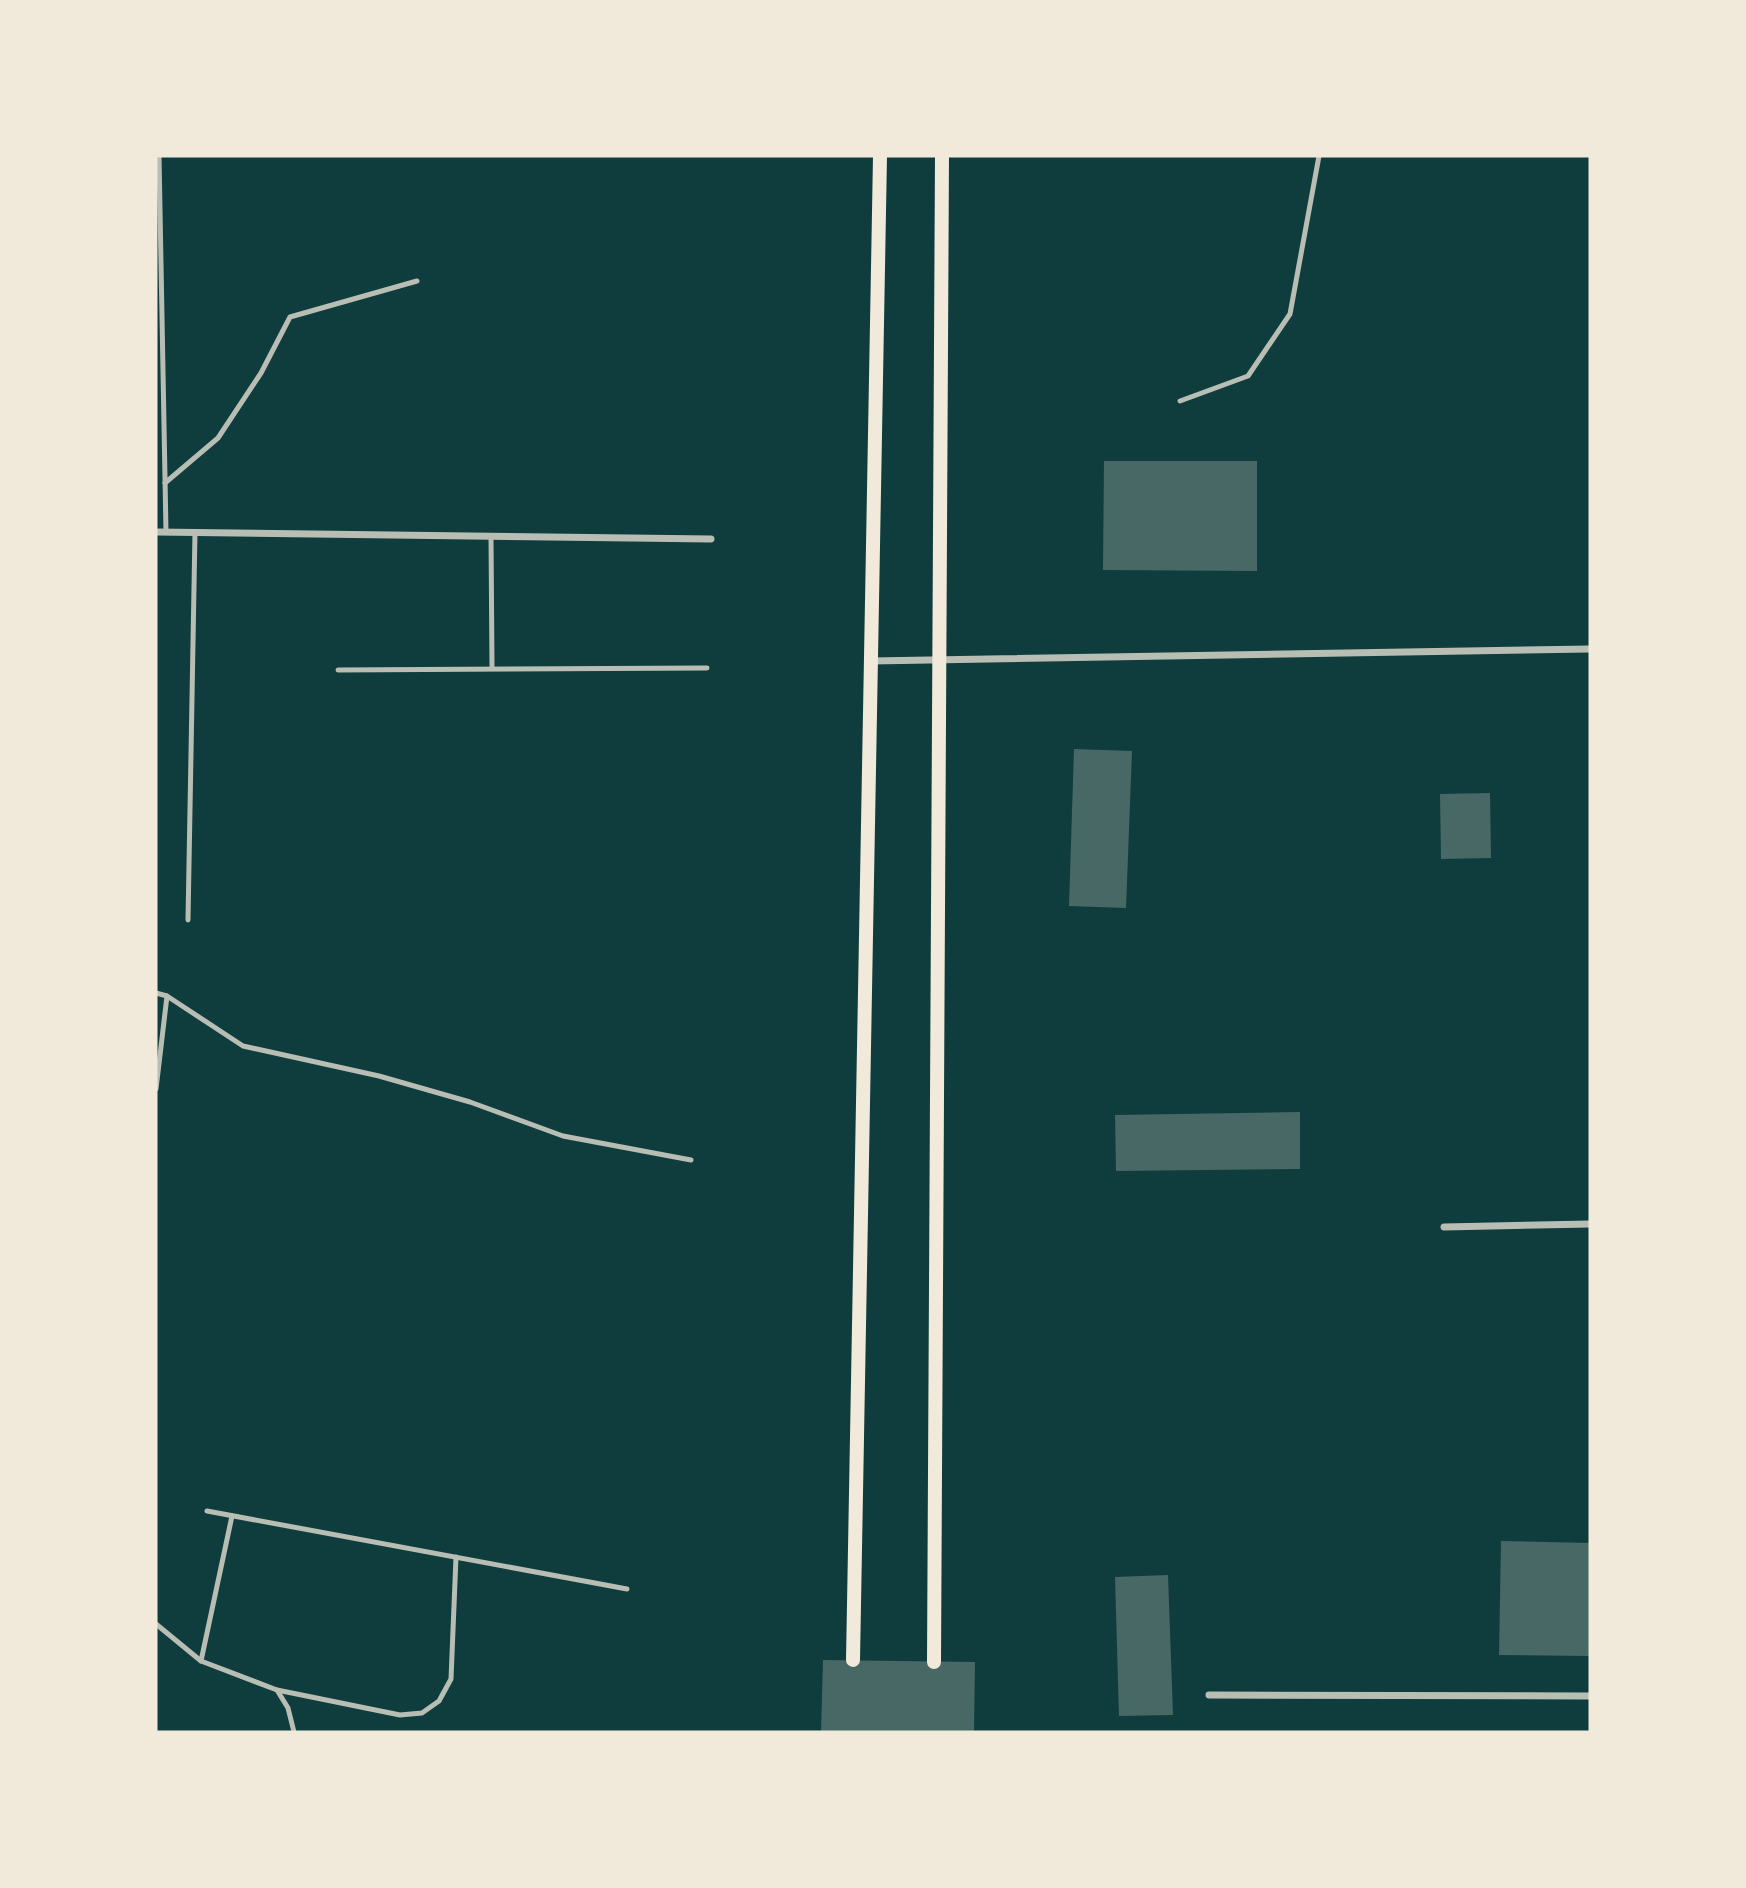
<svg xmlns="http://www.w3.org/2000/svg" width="1746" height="1888" font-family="Figtree,sans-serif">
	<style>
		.building { fill: #486865 }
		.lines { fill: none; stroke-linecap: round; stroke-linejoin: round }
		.service { stroke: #b8beb3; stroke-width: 5 }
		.minor { stroke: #b8beb3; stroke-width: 7 }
		.secondary { stroke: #f1e9da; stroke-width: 14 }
	</style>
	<rect width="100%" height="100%" fill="#0f3d3e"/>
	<!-- building -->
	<g class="building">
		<polygon points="1104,461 1257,461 1257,571 1103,570"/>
		<polygon points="1074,749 1132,751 1126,908 1069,906"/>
		<polygon points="1490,793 1491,858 1441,859 1440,794"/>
		<polygon points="1300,1112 1300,1169 1116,1171 1115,1115"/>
		<polygon points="1501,1541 1590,1543 1590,1656 1499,1655"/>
		<polygon points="1168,1575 1173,1715 1119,1716 1115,1577"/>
		<polygon points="823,1660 975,1662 974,1732 821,1732"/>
	</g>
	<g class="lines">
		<!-- service -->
		<g class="service">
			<polyline points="159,156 166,532"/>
			<polyline points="1180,401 1248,376 1290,314 1319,156"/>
			<polyline points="165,483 218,438 261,373 290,317 417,281"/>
			<polyline points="491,536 492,667"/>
			<polyline points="338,670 707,668"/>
			<polyline points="188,920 195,532"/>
			<polyline points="156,993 167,996 243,1046 379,1076 470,1102 563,1136 691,1160"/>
			<polyline points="156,1089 167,996"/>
			<polyline points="207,1511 627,1589"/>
			<polyline points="156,1624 201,1661 277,1690 288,1708 294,1732"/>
			<polyline points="201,1661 232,1516"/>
			<polyline points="277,1690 400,1715 422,1713 439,1701 451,1679 456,1557"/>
		</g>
		<!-- minor -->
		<g class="minor">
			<polyline points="156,532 711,539"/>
			<polyline points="871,661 1590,649"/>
			<polyline points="1444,1227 1590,1224"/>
			<polyline points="1209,1695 1590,1696"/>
		</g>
		<!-- secondary -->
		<g class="secondary">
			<polyline points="853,1660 880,156"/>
			<polyline points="934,1662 942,156"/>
		</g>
	</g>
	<!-- border -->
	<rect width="1746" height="1888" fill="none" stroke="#f1e9da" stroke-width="315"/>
</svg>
